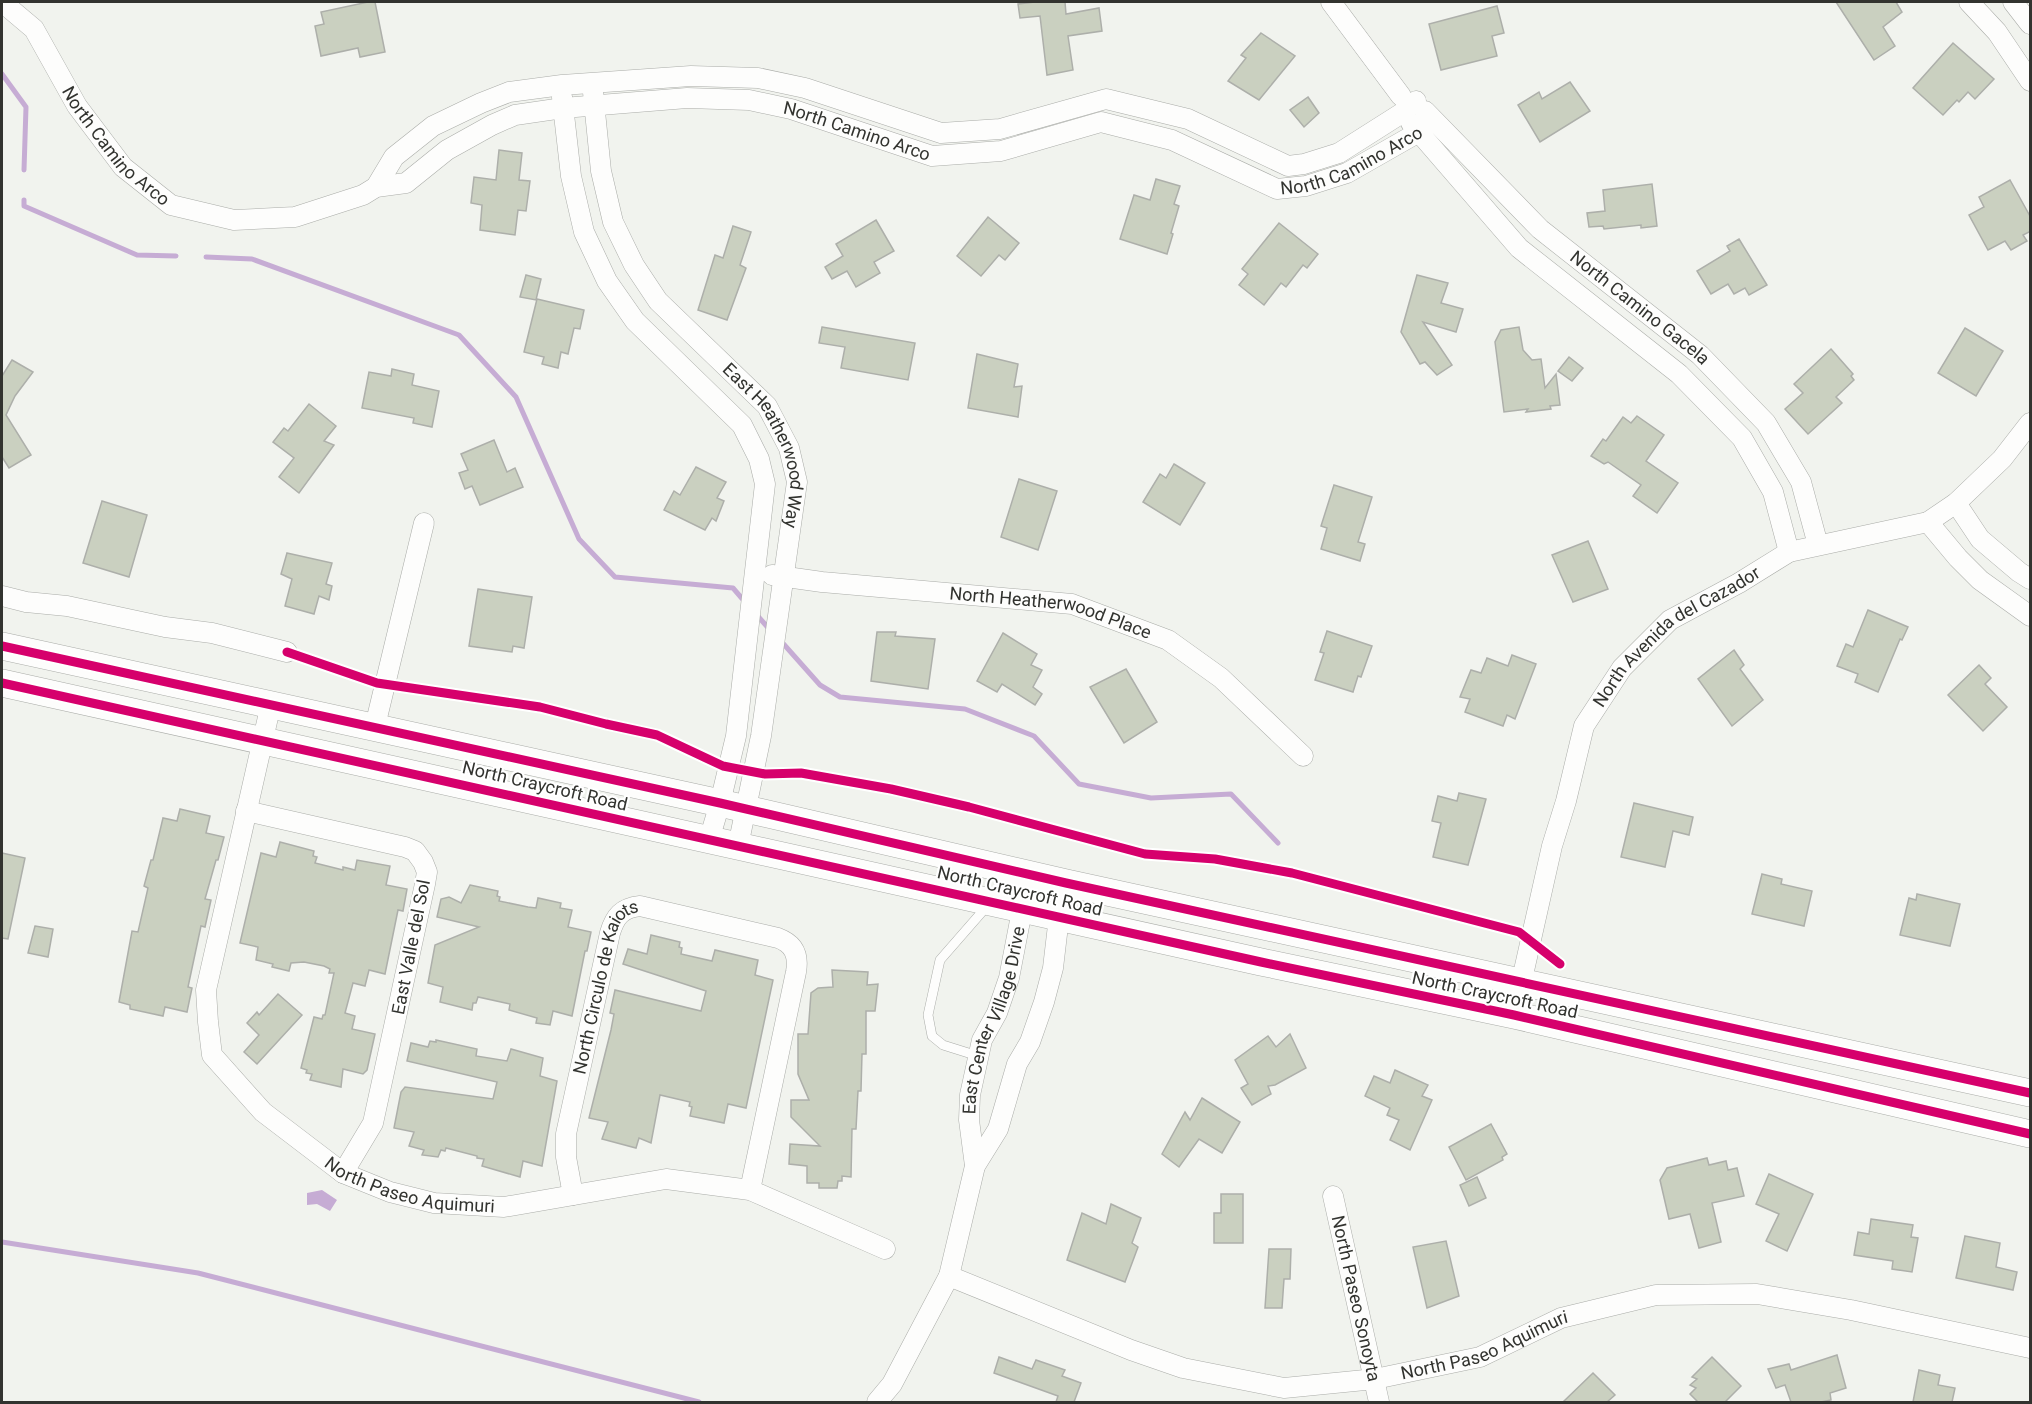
<svg xmlns="http://www.w3.org/2000/svg" width="2032" height="1404" font-family="Roboto,sans-serif">
	<style>
		.water { fill: #c6acd4 }
		.lines { fill: none; stroke-linecap: round; stroke-linejoin: round }
		.stream { stroke: #c6acd4; stroke-width: 5 }
		.building { fill: #cad0c0; stroke: #adafaa; stroke-width: 1.5 }
		.lane-casing { stroke: #aaaca8; stroke-width: 10 }
		.street-casing { stroke: #aaaca8; stroke-width: 21 }
		.secondary-casing { stroke: #aaaca8; stroke-width: 28 }
		.lane { stroke: #fdfdfc; stroke-width: 9 }
		.street { stroke: #fdfdfc; stroke-width: 20 }
		.secondary { stroke: #fdfdfc; stroke-width: 27 }
		.cycleway-casing { stroke: #fff; stroke-width: 13 }
		.cycleway { stroke: #d6006c; stroke-width: 9 }
		.labels { text-anchor: middle; stroke-width: 4.5; stroke-linejoin: round; paint-order: stroke }
		.street-label { font-size: 18px; fill: #32332f; stroke: #fff }
	</style>
	<rect width="100%" height="100%" fill="#f1f3ee"/>
	<!-- water -->
	<polygon class="water" points="322,1190 337,1200 330,1211 317,1204 307,1205 307,1193"/>
	<g class="lines">
		<!-- stream -->
		<g class="stream">
			<polyline points="2,74 26,107 24,170"/>
			<polyline points="24,200 24,206 137,255 176,256"/>
			<polyline points="206,257 252,259 459,335 516,397 579,539 615,577 733,588 745,602"/>
			<polyline points="755,613 771,631"/>
			<polyline points="780,640 820,685 840,697 965,709 1034,736 1079,784 1151,798 1231,794 1278,843"/>
			<polyline points="2,1242 198,1273 699,1402"/>
		</g>
	</g>
	<!-- building -->
	<g class="building">
		<polygon points="368,2 375,2 385,52 360,57 358,48 321,56 315,26 324,24 321,12"/>
		<polygon points="1035,2 1065,2 1066,14 1099,8 1102,31 1068,36 1073,70 1047,75 1040,16 1020,18 1018,4"/>
		<polygon points="1836,2 1896,2 1902,12 1883,27 1895,46 1874,60"/>
		<polygon points="1497,6 1504,33 1492,36 1497,56 1441,70 1429,24"/>
		<polygon points="1261,33 1295,56 1259,100 1228,81 1246,58 1241,55"/>
		<polygon points="1953,43 1994,79 1975,99 1968,92 1959,102 1957,100 1943,115 1913,88"/>
		<polygon points="1570,82 1590,111 1540,142 1518,105 1539,92 1542,99"/>
		<polygon points="1308,97 1319,113 1304,127 1290,110"/>
		<polygon points="499,150 522,153 519,180 530,181 526,211 518,210 515,235 480,230 482,205 471,203 474,177 496,180"/>
		<polygon points="1156,179 1180,186 1174,204 1179,206 1171,233 1173,234 1167,254 1120,239 1134,195 1150,200"/>
		<polygon points="2010,180 2031,218 2031,231 2023,235 2027,241 2011,250 2005,241 1988,250 1969,215 1984,207 1979,197"/>
		<polygon points="1652,184 1657,226 1641,228 1641,225 1604,229 1603,226 1589,227 1587,213 1605,211 1603,190"/>
		<polygon points="988,217 1019,243 1005,260 999,255 981,276 957,256"/>
		<polygon points="876,220 894,251 874,262 880,273 856,287 847,271 832,279 825,267 843,256 836,244"/>
		<polygon points="1279,223 1318,254 1307,268 1303,265 1286,287 1281,283 1264,305 1239,285 1248,274 1242,269"/>
		<polygon points="733,226 751,232 740,265 746,268 727,320 698,310 715,255 723,258"/>
		<polygon points="1739,239 1767,285 1749,295 1745,288 1734,294 1728,284 1711,294 1697,271 1730,251 1727,246"/>
		<polygon points="526,275 541,279 536,300 520,297"/>
		<polygon points="1417,275 1448,283 1441,303 1463,309 1456,332 1423,322 1452,365 1437,375 1425,362 1420,364 1401,332"/>
		<polygon points="537,299 584,310 580,329 574,328 568,354 561,352 558,368 542,364 544,357 524,352"/>
		<polygon points="822,327 915,343 908,380 841,368 845,347 819,343"/>
		<polygon points="1519,327 1523,350 1532,360 1541,359 1545,388 1556,374 1560,405 1550,406 1551,409 1526,412 1528,409 1504,412 1495,342 1501,330"/>
		<polygon points="1965,328 2003,351 1976,396 1938,373"/>
		<polygon points="1831,349 1853,374 1851,376 1854,380 1836,397 1842,403 1808,434 1785,409 1803,393 1794,384"/>
		<polygon points="977,354 1018,364 1014,387 1022,386 1018,417 968,408"/>
		<polygon points="1569,357 1583,368 1572,381 1558,371"/>
		<polygon points="12,360 33,372 15,396 6,415 31,455 9,468 2,457 2,376"/>
		<polygon points="392,369 414,374 412,385 439,391 432,427 413,423 414,418 362,408 369,372 391,376"/>
		<polygon points="309,404 336,426 324,441 334,445 299,493 279,477 294,458 273,442 284,428 288,431"/>
		<polygon points="1637,416 1664,435 1646,461 1678,483 1657,513 1633,496 1641,485 1608,462 1604,464 1591,456 1603,439 1606,441 1623,417 1631,423"/>
		<polygon points="494,440 507,472 515,468 523,487 480,505 472,486 465,489 459,473 468,470 461,454"/>
		<polygon points="1174,464 1205,483 1180,525 1143,502 1160,474 1166,478"/>
		<polygon points="696,467 726,482 717,498 724,501 716,521 712,518 705,530 664,510 674,491 680,495"/>
		<polygon points="1019,479 1057,491 1038,550 1001,537"/>
		<polygon points="1334,485 1372,497 1358,542 1365,544 1360,561 1321,549 1327,528 1321,526"/>
		<polygon points="102,501 147,515 129,577 83,563"/>
		<polygon points="1588,541 1608,589 1573,602 1552,555"/>
		<polygon points="287,553 332,563 326,584 332,586 329,600 319,596 314,614 285,606 292,579 281,574"/>
		<polygon points="478,589 532,597 524,648 513,646 512,652 469,646"/>
		<polygon points="1868,610 1908,627 1902,640 1900,639 1878,692 1855,682 1858,674 1837,666 1846,644 1853,647"/>
		<polygon points="1327,631 1372,646 1361,677 1358,676 1353,692 1315,680 1324,653 1320,652"/>
		<polygon points="877,632 896,632 895,636 935,639 928,689 871,681"/>
		<polygon points="1003,633 1037,654 1031,665 1042,670 1033,687 1042,694 1035,705 1002,684 997,692 977,681"/>
		<polygon points="1734,650 1744,665 1740,669 1763,700 1732,726 1698,679"/>
		<polygon points="1512,655 1536,664 1515,719 1507,715 1503,726 1465,712 1470,699 1460,697 1471,670 1481,673 1487,658 1508,666"/>
		<polygon points="1979,665 1991,678 1985,684 2007,707 1983,731 1948,695"/>
		<polygon points="1126,669 1157,722 1124,743 1090,687"/>
		<polygon points="1459,793 1486,799 1468,865 1433,857 1441,823 1432,821 1438,796 1457,801"/>
		<polygon points="1634,803 1693,817 1689,835 1673,831 1665,867 1621,857"/>
		<polygon points="180,809 210,816 206,833 224,837 218,860 216,860 205,899 211,900 205,927 201,926 188,987 192,988 187,1012 165,1007 163,1016 130,1009 130,1005 119,1002 132,931 138,932 148,888 144,886 151,860 153,860 163,818 177,821"/>
		<polygon points="280,842 314,851 313,856 317,857 315,863 343,870 343,867 355,870 357,860 390,866 386,885 407,889 403,911 398,910 385,974 369,970 365,986 353,983 345,1013 355,1016 352,1029 375,1034 367,1070 363,1074 343,1069 341,1087 310,1080 312,1074 306,1073 307,1070 301,1068 314,1017 322,1019 323,1015 325,1015 334,973 329,973 330,969 324,966 304,962 291,963 289,971 272,967 273,964 256,960 258,947 240,943 261,853 276,857"/>
		<polygon points="2,853 25,858 8,939 2,938"/>
		<polygon points="1762,874 1782,879 1781,884 1812,891 1804,926 1752,914"/>
		<polygon points="470,885 498,891 497,896 500,897 499,901 528,907 536,908 538,898 561,903 560,908 572,910 568,927 591,932 587,951 585,951 572,1016 553,1011 550,1025 536,1023 537,1018 509,1010 510,1004 478,997 476,1003 473,1003 472,1010 440,1002 443,987 428,983 435,945 479,927 437,917 441,899 449,897 461,903"/>
		<polygon points="1917,894 1960,904 1950,946 1900,935 1909,898 1916,900"/>
		<polygon points="35,926 53,929 48,957 28,953"/>
		<polygon points="651,935 680,942 679,947 682,948 681,954 712,961 715,950 758,960 755,975 773,980 746,1108 728,1104 724,1123 690,1116 692,1107 689,1106 690,1102 660,1095 651,1143 639,1138 636,1148 602,1139 608,1122 589,1118 611,1030 614,1014 610,1013 615,990 701,1011 706,991 623,964 628,949 647,954"/>
		<polygon points="832,970 868,972 867,985 878,984 875,1011 866,1011 866,1054 862,1054 861,1091 858,1091 856,1129 852,1129 851,1177 842,1176 842,1181 838,1181 837,1188 819,1188 819,1183 807,1183 807,1166 789,1164 790,1144 820,1146 791,1117 791,1100 809,1100 798,1074 798,1034 808,1034 811,993 818,988 833,987"/>
		<polygon points="278,994 302,1015 257,1064 244,1052 259,1035 247,1023 257,1012 259,1015"/>
		<polygon points="1290,1034 1306,1068 1275,1085 1268,1086 1271,1094 1252,1105 1241,1088 1248,1084 1235,1060 1268,1036 1276,1047"/>
		<polygon points="436,1040 477,1049 476,1056 507,1061 511,1049 543,1058 540,1076 557,1081 542,1166 523,1161 520,1177 482,1166 484,1159 477,1158 477,1156 446,1148 445,1151 441,1150 438,1157 422,1155 424,1150 409,1146 414,1132 394,1128 401,1092 405,1087 493,1099 497,1082 407,1061 411,1043 428,1047 430,1041 436,1042"/>
		<polygon points="1395,1070 1428,1085 1422,1096 1432,1100 1410,1150 1390,1140 1399,1120 1387,1115 1390,1108 1365,1096 1374,1076 1390,1083"/>
		<polygon points="1202,1098 1240,1122 1222,1153 1199,1139 1179,1167 1162,1154 1185,1112 1190,1120"/>
		<polygon points="1491,1124 1507,1154 1502,1157 1503,1160 1466,1180 1449,1147"/>
		<polygon points="1707,1158 1709,1165 1726,1161 1728,1170 1737,1168 1744,1196 1712,1203 1721,1242 1699,1248 1690,1214 1669,1219 1660,1180 1667,1168"/>
		<polygon points="1769,1174 1813,1194 1787,1251 1766,1241 1779,1214 1756,1204"/>
		<polygon points="1477,1177 1486,1198 1469,1206 1460,1185"/>
		<polygon points="1221,1194 1243,1194 1243,1243 1214,1243 1214,1213 1221,1213"/>
		<polygon points="1111,1204 1141,1218 1132,1243 1138,1247 1125,1282 1067,1260 1082,1213 1106,1224"/>
		<polygon points="1871,1219 1913,1225 1911,1237 1918,1238 1912,1272 1892,1269 1893,1261 1854,1255 1858,1232 1869,1234"/>
		<polygon points="1965,1236 2000,1243 1996,1267 2017,1272 2013,1290 1956,1278"/>
		<polygon points="1446,1241 1459,1296 1427,1308 1413,1247"/>
		<polygon points="1269,1249 1291,1249 1290,1279 1284,1279 1282,1308 1265,1308"/>
		<polygon points="1837,1355 1846,1388 1830,1393 1831,1400 1821,1402 1791,1402 1785,1385 1776,1388 1768,1369 1789,1364 1791,1370"/>
		<polygon points="999,1357 1032,1369 1036,1360 1065,1370 1062,1376 1081,1383 1074,1402 1056,1402 1058,1396 994,1373"/>
		<polygon points="1712,1357 1741,1386 1725,1402 1698,1402 1690,1394 1696,1388 1690,1385 1697,1379 1692,1377"/>
		<polygon points="1919,1370 1940,1375 1938,1385 1955,1388 1952,1402 1913,1402"/>
		<polygon points="1593,1373 1615,1395 1607,1402 1563,1402"/>
	</g>
	<g class="lines">
		<defs>
			<polyline id="lane" points="978,1056 943,1045 932,1036 928,1015 940,960 988,905"/>
			<g id="street">
				<path id="s1" d="M2,2l32,27 43,77 46,61 48,38 63,15 61,-3 68,-22 13,-8 30,-4 41,-33 45,-25 23,-10 48,-7 124,-10 62,2 42,9 141,47 69,-5 100,-29 71,18 105,49 29,-3 41,-13 72,-41 14,-11"/>
				<polyline points="1331,2 1401,96"/>
				<polyline points="1969,2 1997,32 2030,81"/>
				<polyline points="2013,2 2030,24"/>
				<path id="s2" d="M593,92l8,79 12,51 21,43 24,36 109,105 22,42 8,34 -36,254 -23,110"/>
				<polyline points="562,97 571,176 584,232 607,281 635,321 742,425 759,459 765,484 736,736 720,803 709,840"/>
				<path id="s3" d="M1425,111l115,118 160,126 66,68 35,59 17,63"/>
				<polyline points="1411,123 1519,248 1679,374 1742,438 1773,492 1789,552"/>
				<polyline points="376,187 394,157 433,126 481,103 509,92 562,85 691,76 758,78 805,88 941,133 1000,129 1106,99 1188,119 1288,166 1304,164 1339,153 1402,113 1416,101"/>
				<polyline points="1956,503 1980,539 2019,572 2030,579"/>
				<polyline points="1928,522 1958,558 1980,580 2030,616"/>
				<path id="s4" d="M772,575l50,7 250,22 96,36 53,38 82,78"/>
				<polyline points="2,596 26,602 67,606 165,627 212,633 287,652"/>
				<path id="s5" d="M271,704l-65,286 2,32 4,33 51,57 80,61 47,19 44,11 70,4 162,-28 84,11 135,59"/>
				<polyline points="375,726 424,523"/>
				<polyline points="246,811 405,847 415,851 423,862 427,872 425,884 373,1123 343,1173"/>
				<path id="s6" d="M1514,1015l38,-169 14,-45 18,-75 38,-58 48,-48 69,-37 50,-31 139,-30 28,-19 46,-44 28,-36"/>
				<path id="s7" d="M975,1166l-6,-46 1,-25 12,-55 15,-27 12,-35 20,-104"/>
				<path id="s8" d="M573,1195l-7,-38v-23l44,-201c5,-17 12,-25 30,-27l138,32c16,6 21,17 18,34l-46,218"/>
				<path id="s9" d="M1333,1196l46,206"/>
				<path id="s10" d="M949,1276l182,74 52,18 101,20 91,-9 105,-22 81,-39 95,-23 101,-1 94,16 179,38"/>
				<polyline points="877,1402 892,1384 949,1276 975,1166 998,1129 1017,1064 1030,1042 1044,1002 1053,968 1059,917 1066,883"/>
			</g>
			<g id="secondary">
				<polyline points="2,646 720,803 1066,883 2030,1093"/>
				<polyline points="2,683 1261,962 1514,1015 2030,1134"/>
			</g>
		</defs>
		<!-- lane casing -->
		<use href="#lane" class="lane-casing"/>
		<!-- street casing -->
		<use href="#street" class="street-casing"/>
		<!-- secondary casing -->
		<use href="#secondary" class="secondary-casing"/>
		<!-- lane -->
		<use href="#lane" class="lane"/>
		<!-- street -->
		<use href="#street" class="street"/>
		<!-- secondary -->
		<use href="#secondary" class="secondary"/>
		<defs>
			<g id="cycleway">
				<polyline points="2,646 720,803 1066,883 2030,1093"/>
				<polyline points="287,652 377,683 540,707 606,724 657,735 723,766 765,774 801,773 891,789 969,807 1145,854 1215,859 1292,873 1519,932 1560,964"/>
				<polyline points="2,683 1261,962 1514,1015 2030,1134"/>
			</g>
		</defs>
		<!-- cycleway casing -->
		<use href="#cycleway" class="cycleway-casing"/>
		<!-- cycleway -->
		<use href="#cycleway" class="cycleway"/>
	</g>
	<g class="labels">
		<!-- street labels -->
		<g class="street-label">
			<text dy="6" stroke="none"><textPath href="#s1" startOffset="987">North Camino Arco</textPath></text>
			<text dy="6" stroke="none"><textPath href="#s1" startOffset="186">North Camino Arco</textPath></text>
			<text dy="6" stroke="none"><textPath href="#s1" startOffset="1509">North Camino Arco</textPath></text>
			<text dy="6" stroke="none"><textPath href="#s3" startOffset="292">North Camino Gacela</textPath></text>
			<text dy="6" stroke="none"><textPath href="#s2" startOffset="410">East Heatherwood Way</textPath></text>
			<text dy="6" stroke="none"><textPath href="#s4" startOffset="282">North Heatherwood Place</textPath></text>
			<text dy="6" stroke="none"><textPath href="#s6" startOffset="429">North Avenida del Cazador</textPath></text>
			<text transform="translate(545 786) rotate(13)" y="6">North Craycroft Road</text>
			<text transform="translate(1020 891) rotate(13)" y="6">North Craycroft Road</text>
			<text transform="translate(411 947) rotate(-79)" y="6">East Valle del Sol</text>
			<text dy="6" stroke="none"><textPath href="#s8" startOffset="216">North Circulo de Kaiots</textPath></text>
			<text transform="translate(1495 995) rotate(12)" y="6">North Craycroft Road</text>
			<text dy="6" stroke="none"><textPath href="#s7" startOffset="150">East Center Village Drive</textPath></text>
			<text dy="6" stroke="none"><textPath href="#s5" startOffset="604">North Paseo Aquimuri</textPath></text>
			<text dy="6" stroke="none"><textPath href="#s9" startOffset="105">North Paseo Sonoyta</textPath></text>
			<text dy="6" stroke="none"><textPath href="#s10" startOffset="561">North Paseo Aquimuri</textPath></text>
		</g>
	</g>
	<!-- border -->
	<rect width="2032" height="1404" fill="none" stroke="#32332f" stroke-width="6"/>
</svg>
